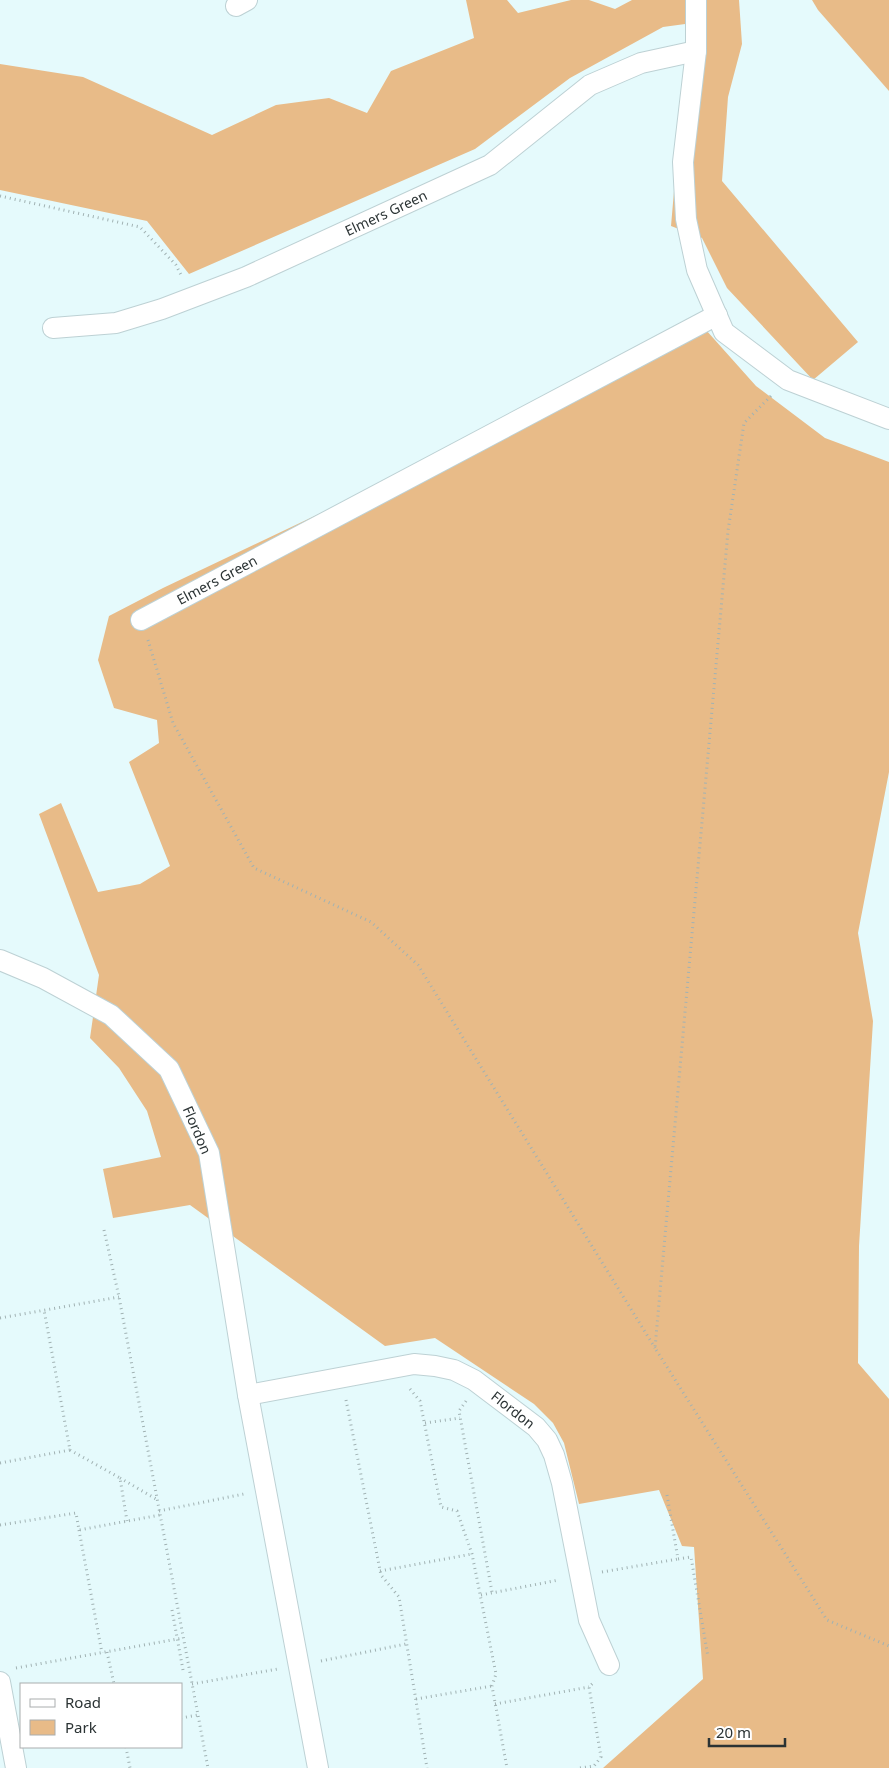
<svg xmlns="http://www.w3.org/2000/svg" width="889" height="1768" font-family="'Noto Sans',sans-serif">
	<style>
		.green { fill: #e8bb88 }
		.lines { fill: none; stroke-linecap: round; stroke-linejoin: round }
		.street-casing { stroke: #bdd1d4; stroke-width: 22 }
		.path { stroke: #a1b2b3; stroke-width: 3; stroke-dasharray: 1 4; stroke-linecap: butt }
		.street { stroke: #fff; stroke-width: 20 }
		.labels { text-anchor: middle; stroke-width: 4.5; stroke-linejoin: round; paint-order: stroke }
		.street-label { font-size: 14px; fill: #2b3334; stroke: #fff }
	</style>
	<rect width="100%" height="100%" fill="#e5fafc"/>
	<!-- green -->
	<g class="green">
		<polygon points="466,0 507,0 518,13 571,0 589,0 615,9 632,0 739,0 742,44 728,97 722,181 858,342 813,380 727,288 702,238 671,226 684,76 700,22 663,27 570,78 475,149 189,274 147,221 0,190 0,64 83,77 212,135 276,105 329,98 367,113 391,71 474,38"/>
		<polygon points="812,0 889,0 889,91 818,10"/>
		<polygon points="706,330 756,386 825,438 889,462 889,772 858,933 873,1021 859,1246 858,1363 889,1399 889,1768 603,1768 703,1679 694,1547 682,1546 659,1490 579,1504 564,1443 553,1423 534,1404 435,1338 385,1346 190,1205 113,1218 103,1169 161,1157 147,1111 119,1068 90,1038 99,975 39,814 61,803 98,892 140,884 170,866 129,762 159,743 157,720 114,708 98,660 109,616 163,588"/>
	</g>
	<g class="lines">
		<defs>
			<g id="street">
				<polyline points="696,0 696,51 683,162 686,219 697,270 724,332 788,380 889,419"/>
				<polyline points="236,6 247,0"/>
				<polyline points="53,328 116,323 162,309 246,277 490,165 590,85 641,63 696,51"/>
				<polyline points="141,620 717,315"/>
				<polyline points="0,960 43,978 111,1015 169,1069 209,1153 248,1395 318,1768"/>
				<polyline points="248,1395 414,1364 435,1366 454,1370 474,1380 536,1427 547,1440 554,1455 562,1483 589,1620 609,1665"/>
				<polyline points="0,1682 16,1768"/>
			</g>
		</defs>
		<!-- street casing -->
		<use href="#street" class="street-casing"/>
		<!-- path -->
		<g class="path">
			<polyline points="0,196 140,227 176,265 182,277"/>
			<polyline points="771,396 744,423 728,531 655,1348 827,1620 889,1646"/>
			<polyline points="148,640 173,723 254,868 371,922 418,965 655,1348"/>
			<polyline points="104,1230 119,1297 208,1768"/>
			<polyline points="0,1318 119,1297"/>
			<polyline points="410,1389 420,1401 441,1507 457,1511 472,1554 496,1674 492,1686 507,1768"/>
			<polyline points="346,1400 381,1575 399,1597 427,1768"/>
			<polyline points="466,1401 459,1411 492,1592"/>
			<polyline points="425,1423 460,1418"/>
			<polyline points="70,1450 120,1478 127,1521"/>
			<polyline points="0,1463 70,1450 44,1310"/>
			<polyline points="120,1478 156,1499"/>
			<polyline points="667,1495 678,1559 691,1557 708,1657"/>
			<polyline points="159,1511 244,1494"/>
			<polyline points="0,1525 76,1513 79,1530 160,1515"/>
			<polyline points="79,1530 102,1653"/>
			<polyline points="380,1571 472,1554"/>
			<polyline points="602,1572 678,1559"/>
			<polyline points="481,1595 559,1580"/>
			<polyline points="172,1610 183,1670"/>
			<polyline points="107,1652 114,1684"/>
			<polyline points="321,1661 406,1644"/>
			<polyline points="16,1668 183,1638"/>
			<polyline points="192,1684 278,1669"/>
			<polyline points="416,1699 492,1686"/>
			<polyline points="495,1704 589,1687"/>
			<polyline points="181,1718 198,1715"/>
			<polyline points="126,1747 130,1768"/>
			<polyline points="580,1768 594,1766 601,1757 589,1687 595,1681"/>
		</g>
		<!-- street -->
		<use href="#street" class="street"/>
	</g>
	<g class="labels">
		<!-- street labels -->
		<g class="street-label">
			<text transform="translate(386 213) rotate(-25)" y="5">Elmers Green</text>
			<text transform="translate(217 580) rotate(-28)" y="5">Elmers Green</text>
			<text transform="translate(197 1130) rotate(67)" y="5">Flordon</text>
			<text transform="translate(513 1410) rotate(38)" y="5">Flordon</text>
		</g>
	</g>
	<!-- legend -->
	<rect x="20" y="1683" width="162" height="65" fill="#ffffff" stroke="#aaadae"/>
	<rect x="30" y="1699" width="25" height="8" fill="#ffffff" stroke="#aaadae"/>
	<text x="65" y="1708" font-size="15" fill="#2b3334">Road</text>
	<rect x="30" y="1720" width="25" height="15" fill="#e8bb88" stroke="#aaadae"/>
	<text x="65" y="1733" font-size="15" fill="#2b3334">Park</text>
	<!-- scale -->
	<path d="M709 1738v8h76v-8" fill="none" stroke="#2b3334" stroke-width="2.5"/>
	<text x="716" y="1738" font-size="15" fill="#2b3334" stroke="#ffffff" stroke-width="4" paint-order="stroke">20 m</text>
</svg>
